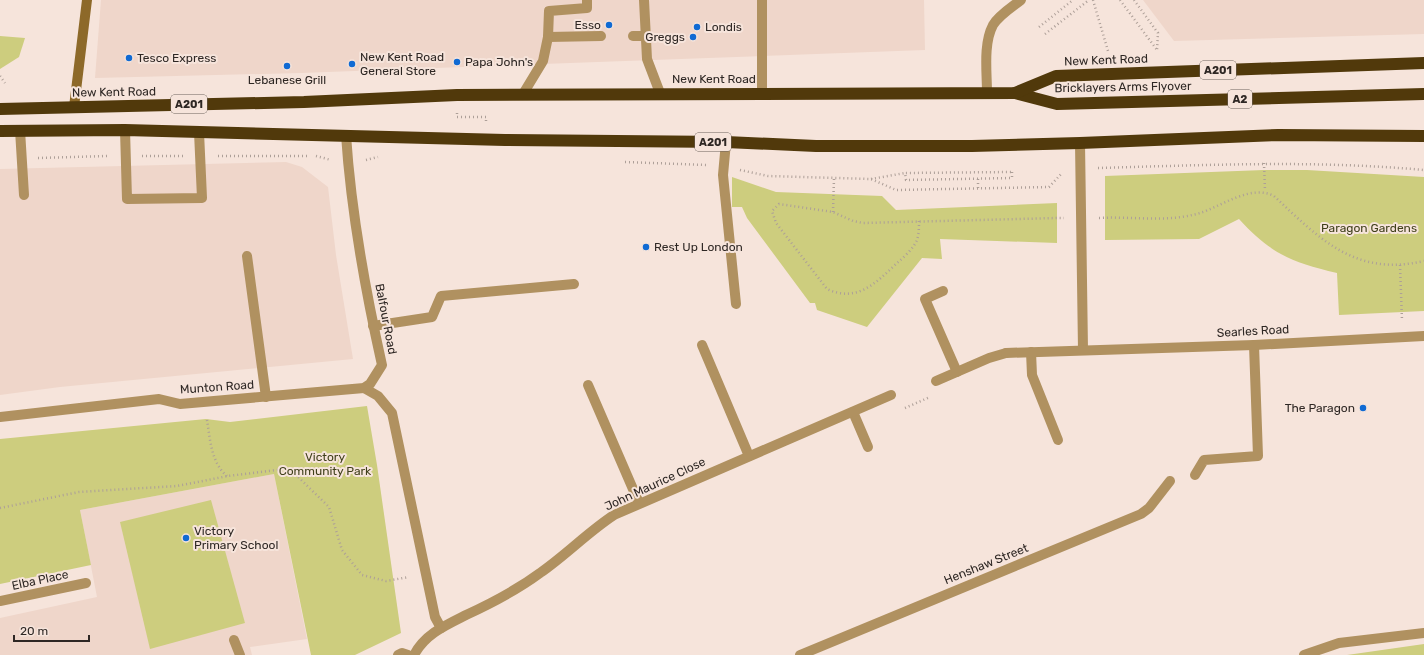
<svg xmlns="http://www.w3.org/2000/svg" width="1424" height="655" font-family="Rubik,sans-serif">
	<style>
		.built { fill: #efd6ca }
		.green { fill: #cdcd7e }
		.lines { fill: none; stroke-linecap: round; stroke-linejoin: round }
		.path { stroke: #ad9f98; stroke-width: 2.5; stroke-dasharray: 1 3; stroke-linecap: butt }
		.lane { stroke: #b09160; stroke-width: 10 }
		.street { stroke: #b09160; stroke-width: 10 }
		.secondary { stroke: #8d6929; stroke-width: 10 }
		.highway { stroke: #51390b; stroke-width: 12 }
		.poi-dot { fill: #106ad3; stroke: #f6e4db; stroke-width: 1.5 }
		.labels { text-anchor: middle; stroke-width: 4; stroke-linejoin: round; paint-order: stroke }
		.shield { fill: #f6e4db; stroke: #6a605b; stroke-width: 1 }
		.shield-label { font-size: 11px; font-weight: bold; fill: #2e2724 }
		.poi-label { font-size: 12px; fill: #2e2724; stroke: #f6e4db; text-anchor: start }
		.street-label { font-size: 12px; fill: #2e2724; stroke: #f6e4db }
		.park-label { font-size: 12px; fill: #3f3f1a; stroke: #f6e4db }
	</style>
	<rect width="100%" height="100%" fill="#f6e4db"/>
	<!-- built -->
	<g class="built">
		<polygon points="101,0 924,0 925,50 301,73 95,78"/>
		<polygon points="1143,0 1424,0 1424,34 1174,41"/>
		<polygon points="286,162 302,167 328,187 336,255 353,359 60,387 0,395 0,169"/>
		<polygon points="274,474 307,639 250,647 252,655 0,655 0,618 97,597 80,510"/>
	</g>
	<!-- green -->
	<g class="green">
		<polygon points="0,36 25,38 19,57 0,69"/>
		<path d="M1264,170h43l117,7v134l-85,4 -2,-42c-46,-11 -66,-19 -98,-54l-40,20 -94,1v-64z"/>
		<polygon points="732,177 776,192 882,196 896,210 1057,203 1057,243 940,239 942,259 922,258 867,327 817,310 815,303 810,303 747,218 742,207 732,207"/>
		<polygon points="367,406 377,465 401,633 355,655 311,655 274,474 80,510 91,565 0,584 0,439 206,419 230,422"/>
		<polygon points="211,500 245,623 150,649 120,522"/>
		<polygon points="1424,644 1424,655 1347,655"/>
	</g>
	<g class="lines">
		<!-- path -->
		<g class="path">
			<polyline points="1093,0 1108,51"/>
			<polyline points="1120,0 1157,50"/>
			<polyline points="1134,0 1158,33 1157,50"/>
			<polyline points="1039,27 1073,0"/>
			<polyline points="1045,34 1089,0"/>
			<polyline points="0,76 5,83"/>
			<polyline points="457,113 457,117 486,117 486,121"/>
			<polyline points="142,156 183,156"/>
			<polyline points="218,156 309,156"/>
			<polyline points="316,156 331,160"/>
			<polyline points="38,158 107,156"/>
			<polyline points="366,160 378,157"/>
			<polyline points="625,162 706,165"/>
			<polyline points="1264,163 1265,191"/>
			<path d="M1098,168c109,-3 217,-8 326,2"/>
			<polyline points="740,170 768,176 871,179 896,190 1049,187 1062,173"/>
			<polygon points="1012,172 1012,178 906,180 905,173"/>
			<polyline points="871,179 905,173"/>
			<polyline points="978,179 978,188"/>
			<polyline points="833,212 834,178"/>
			<path d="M1099,218c33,-2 68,5 101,-5 22,-7 51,-29 74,-17 46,43 81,81 150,65"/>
			<path d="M919,221c0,6 0,13 -2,19 -4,9 -13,17 -20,23 -21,20 -40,40 -70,26l-51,-66 -4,-12 7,-7 54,8 20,9 10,2 194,-5h7"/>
			<polyline points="1400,265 1402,320"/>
			<polyline points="905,408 930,397"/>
			<path d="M207,420c3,18 4,43 20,56"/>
			<polyline points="0,508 79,492 177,486 228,476 285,469 294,473 329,507 342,550 362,575 386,581 409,577"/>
		</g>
		<!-- lane -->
		<g class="lane">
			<polyline points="644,0 647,59 660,93"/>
			<polyline points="633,36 645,36"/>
			<polyline points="548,37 601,36"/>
			<polyline points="523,94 543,61 548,37 549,11 587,8 587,0"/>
			<polyline points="20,130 24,195"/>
			<polyline points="125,130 127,199 202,198 199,132"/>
			<polyline points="726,142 723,175 736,304"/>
			<polyline points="247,256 266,397"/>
			<polyline points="943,291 925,299 957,372"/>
			<polyline points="702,345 749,456"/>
			<polyline points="1031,352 1032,375 1058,440"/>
			<polyline points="936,381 989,358 1006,353"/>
			<polyline points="588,385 639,503"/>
			<polyline points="1195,475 1204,460 1258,456 1254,345"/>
			<polyline points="234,640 240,655"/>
		</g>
		<!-- street -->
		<g class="street">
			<polyline points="762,93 762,0"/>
			<path d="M987,93c0,-21 -4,-49 6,-68 6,-10 19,-18 28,-25"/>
			<polyline points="1080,143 1083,350"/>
			<polyline points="373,326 432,317 441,296 574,284"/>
			<polyline points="1006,353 1254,345 1424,336"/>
			<polyline points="364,388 378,396 392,413 435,617 441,628"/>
			<polyline points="853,412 868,447"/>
			<path d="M0,417l159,-18 21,5 184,-16 6,-4 12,-19c-17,-76 -31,-153 -36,-230"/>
			<polyline points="0,601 86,583"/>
			<polyline points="398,655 402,653 408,655"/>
			<path d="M414,655c11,-21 32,-30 52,-40 26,-12 51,-25 74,-42 26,-18 48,-41 74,-58l277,-120"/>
			<polyline points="800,655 1141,514 1149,508 1170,481"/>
			<polyline points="1304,655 1339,643 1424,633"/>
		</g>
		<!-- secondary -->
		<polyline class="secondary" points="74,107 87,0"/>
		<!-- highway -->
		<g class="highway">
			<polyline points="1015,93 1057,104 1424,94"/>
			<polyline points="0,109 304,102 457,95 1015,93 1056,76 1424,63"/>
			<polyline points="0,131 125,130 505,140 726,142 816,146 972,146 1080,143 1278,135 1424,136"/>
		</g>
	</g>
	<!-- markers -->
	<g class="poi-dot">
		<circle cx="609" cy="25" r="4"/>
		<circle cx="697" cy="27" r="4"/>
		<circle cx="693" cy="37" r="4"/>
		<circle cx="129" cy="58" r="4"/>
		<circle cx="457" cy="62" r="4"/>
		<circle cx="352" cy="64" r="4"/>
		<circle cx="287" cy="66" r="4"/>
		<circle cx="646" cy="247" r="4"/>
		<circle cx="1363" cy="408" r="4"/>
		<circle cx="186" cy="538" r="4"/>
	</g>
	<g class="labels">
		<!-- shield labels -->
		<g class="shield">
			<rect x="1200" y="61" width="36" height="18" rx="3"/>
			<rect x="1228" y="90" width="24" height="18" rx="3"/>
			<rect x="171" y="95" width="36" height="18" rx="3"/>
			<rect x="695" y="133" width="36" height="18" rx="3"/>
		</g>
		<g class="shield-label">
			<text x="1218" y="74">A201</text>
			<text x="1240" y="103">A2</text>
			<text x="189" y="108">A201</text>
			<text x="713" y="146">A201</text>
		</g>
		<!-- poi labels -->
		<g class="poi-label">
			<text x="601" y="29" text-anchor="end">Esso</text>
			<text x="705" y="31">Londis</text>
			<text x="685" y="41" text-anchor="end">Greggs</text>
			<text x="360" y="61">New Kent Road<tspan x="360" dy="14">General Store</tspan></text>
			<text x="137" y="62">Tesco Express</text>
			<text x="465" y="66">Papa John's</text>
			<text x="287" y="84" text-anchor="middle">Lebanese Grill</text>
			<text x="654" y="251">Rest Up London</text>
			<text x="1355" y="412" text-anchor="end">The Paragon</text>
			<text x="194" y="535">Victory<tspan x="194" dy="14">Primary School</tspan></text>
		</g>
		<!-- street labels -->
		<g class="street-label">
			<text transform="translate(1106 60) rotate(-2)" y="4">New Kent Road</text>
			<text x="714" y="83">New Kent Road</text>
			<text transform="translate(1123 87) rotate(-1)" y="4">Bricklayers Arms Flyover</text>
			<text transform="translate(114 92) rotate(-1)" y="4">New Kent Road</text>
			<text transform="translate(386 319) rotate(79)" y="4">Balfour Road</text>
			<text transform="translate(1253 331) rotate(-3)" y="4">Searles Road</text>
			<text transform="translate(217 387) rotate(-4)" y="4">Munton Road</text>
			<text transform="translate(655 484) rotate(-25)" y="4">John Maurice Close</text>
			<text transform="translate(986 564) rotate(-22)" y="4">Henshaw Street</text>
			<text transform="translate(40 580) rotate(-12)" y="4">Elba Place</text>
		</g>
		<!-- park labels -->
		<g class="park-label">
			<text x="1369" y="232">Paragon Gardens</text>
			<text x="325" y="461">Victory<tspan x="325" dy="14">Community Park</tspan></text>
		</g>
	</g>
	<!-- scale -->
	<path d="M14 635v6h75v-6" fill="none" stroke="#2e2724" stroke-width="2"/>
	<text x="20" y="635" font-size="12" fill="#2e2724" stroke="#f6e4db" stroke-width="3" paint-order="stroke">20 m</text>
</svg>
